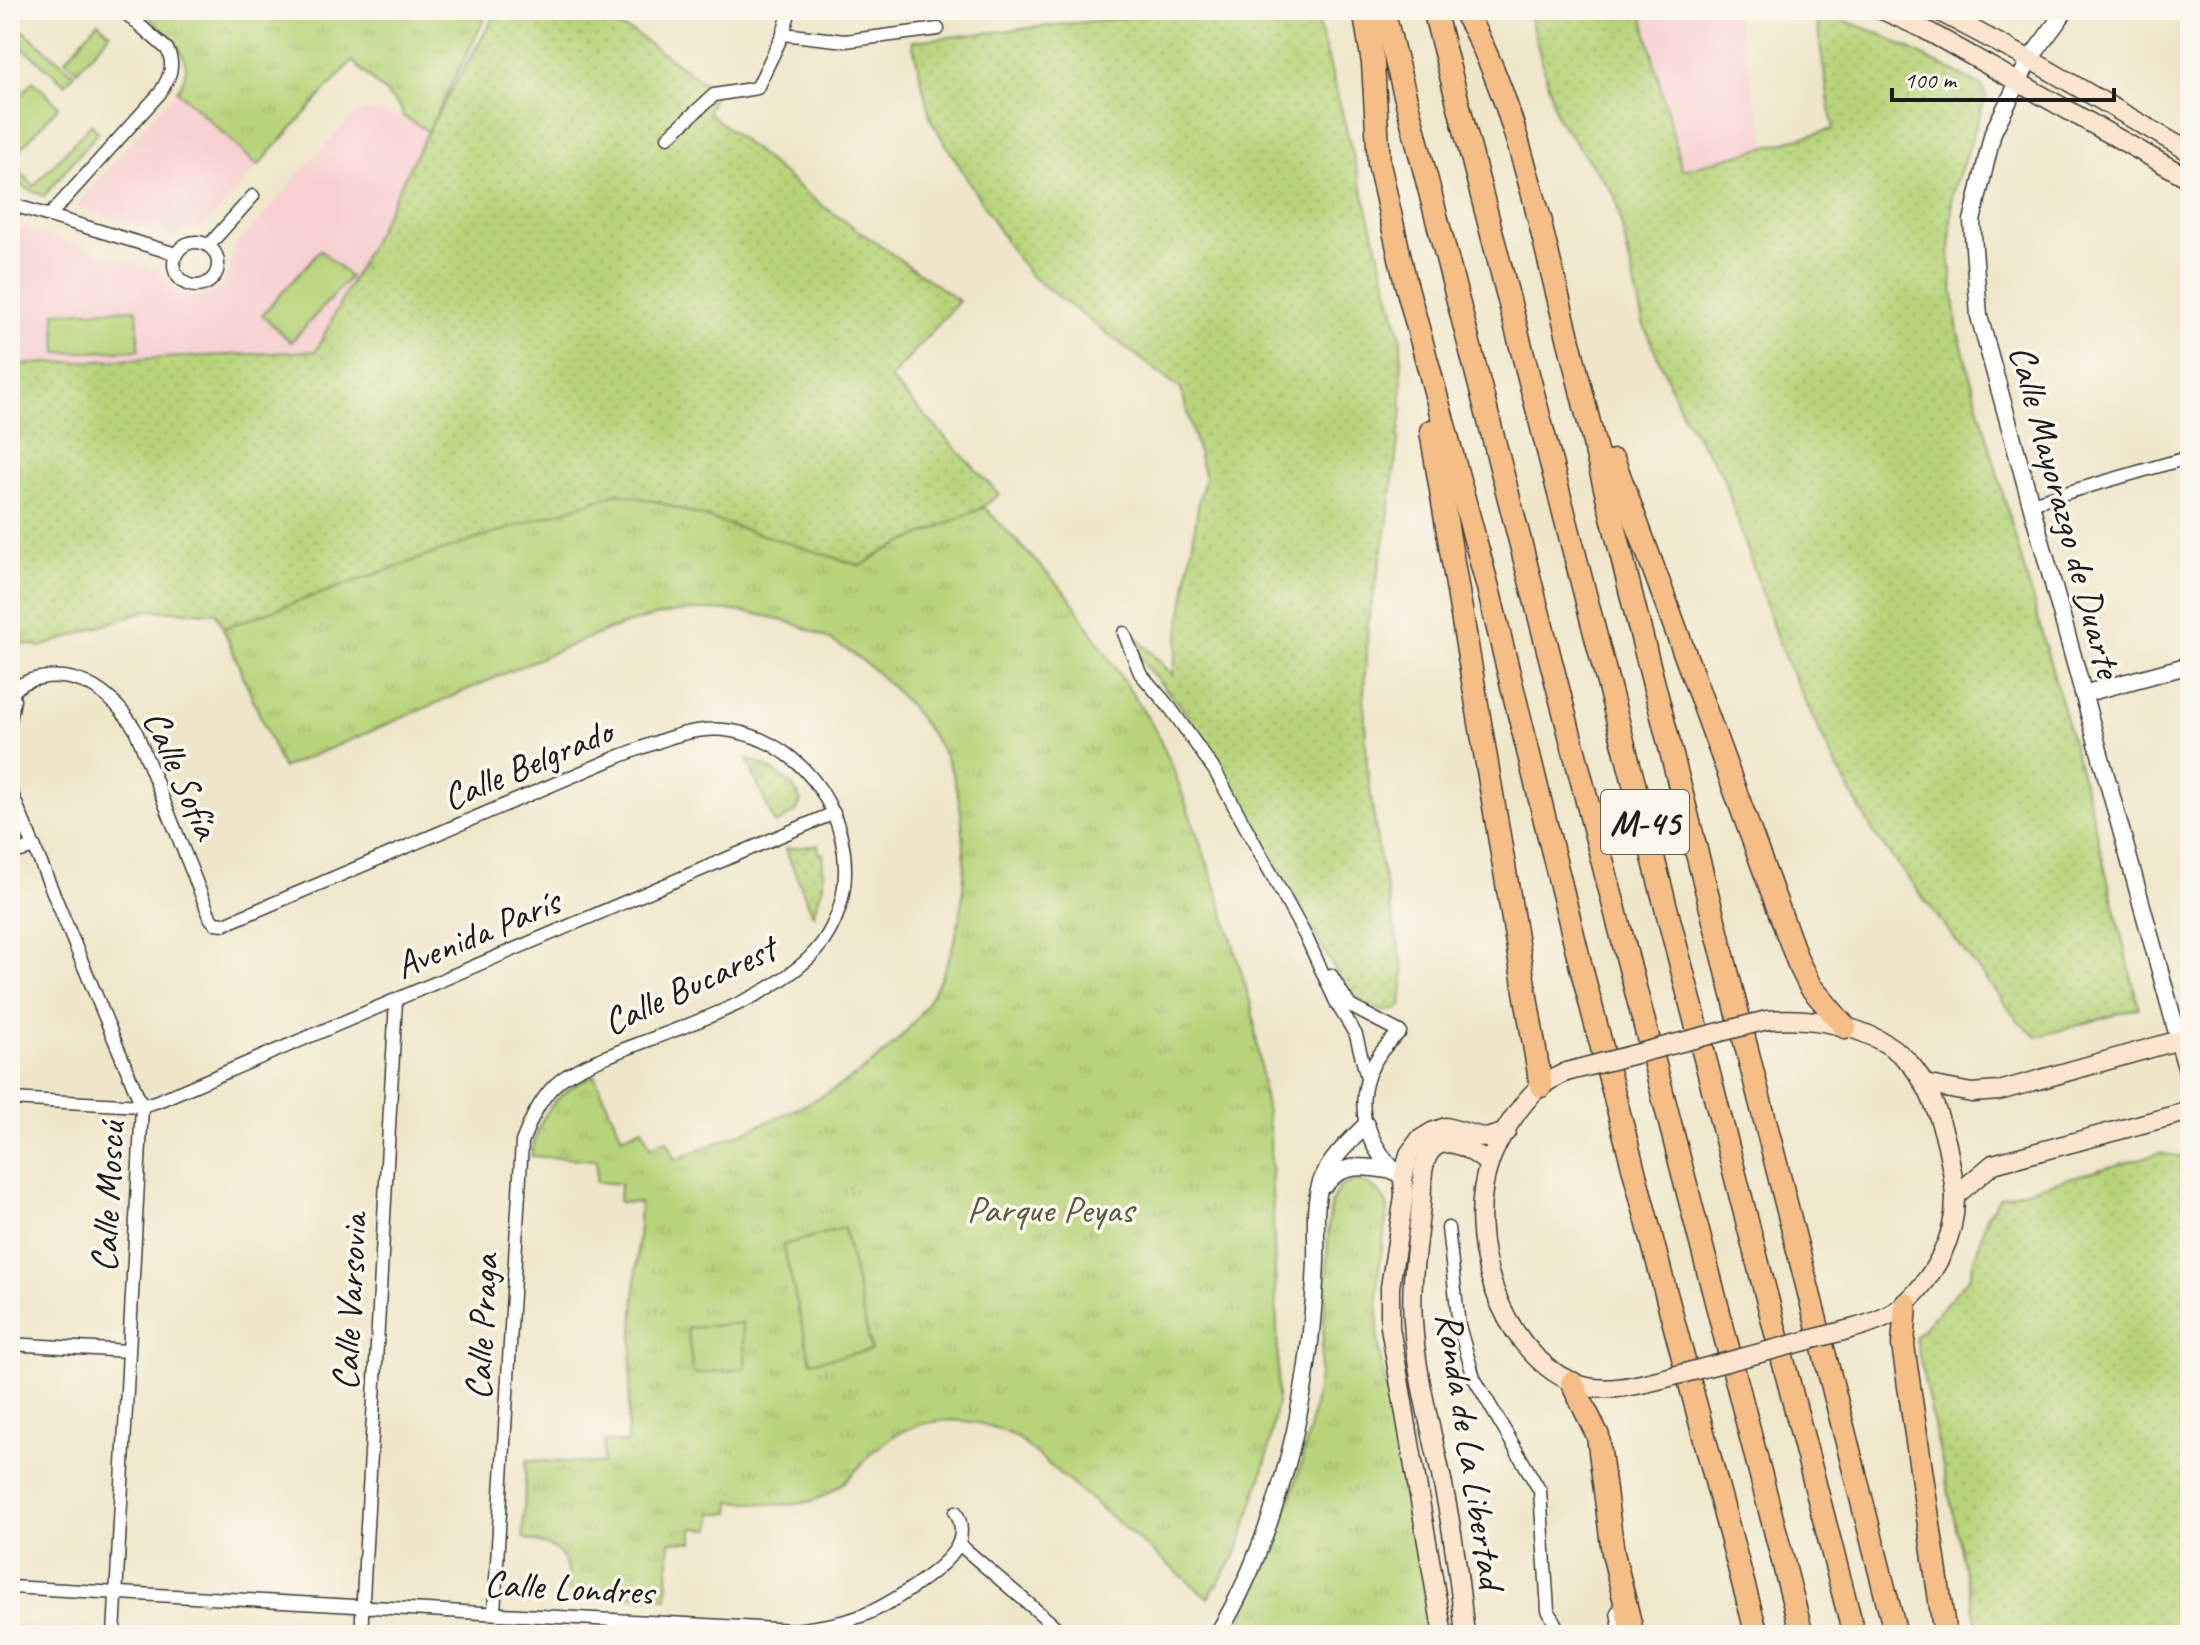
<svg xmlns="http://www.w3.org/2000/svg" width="2200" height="1645" font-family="Caveat,sans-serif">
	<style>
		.built { fill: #f7cfd1 }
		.grass { fill: url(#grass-dots); stroke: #6a784b; stroke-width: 2 }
		.park { fill: url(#park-tufts); stroke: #6a784b; stroke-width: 2 }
		.garden { fill: #b8d47a; stroke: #6a784b; stroke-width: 2 }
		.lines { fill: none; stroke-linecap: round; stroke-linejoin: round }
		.minor-casing { stroke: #3c3a36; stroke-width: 15 }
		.tertiary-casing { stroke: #3c3a36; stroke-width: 19 }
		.secondary-casing { stroke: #3c3a36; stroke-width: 21 }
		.motorway-casing { stroke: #3c3a36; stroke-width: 25 }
		.minor { stroke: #fff; stroke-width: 12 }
		.tertiary { stroke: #fff; stroke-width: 16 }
		.secondary { stroke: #fbe5cf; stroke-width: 18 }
		.motorway { stroke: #f6be87; stroke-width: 22 }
		.secondary-bridge-casing { stroke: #3c3a36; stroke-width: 21; stroke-linecap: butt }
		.secondary-bridge { stroke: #fbe5cf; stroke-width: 18 }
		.labels { text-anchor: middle; stroke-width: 7; stroke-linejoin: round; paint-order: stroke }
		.shield { fill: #fbf7ec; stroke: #5f5e5a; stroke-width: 2 }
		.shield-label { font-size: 36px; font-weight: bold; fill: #1c1c1c }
		.street-label { font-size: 38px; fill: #1c1c1c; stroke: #fbf7ec }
		.park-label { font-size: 38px; fill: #535c3d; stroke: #fbf7ec }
	</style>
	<defs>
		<pattern id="grass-dots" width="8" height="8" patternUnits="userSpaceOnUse" patternTransform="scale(2)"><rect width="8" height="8" fill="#b8d47a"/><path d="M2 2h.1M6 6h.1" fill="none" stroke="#9eb569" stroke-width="1.8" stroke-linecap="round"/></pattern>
		<pattern id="park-tufts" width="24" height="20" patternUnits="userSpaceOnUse" patternTransform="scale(2)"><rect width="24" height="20" fill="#b8d47a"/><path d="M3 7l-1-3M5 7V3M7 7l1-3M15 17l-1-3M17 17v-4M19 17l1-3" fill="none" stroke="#9eb569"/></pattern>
	</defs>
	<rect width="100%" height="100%" fill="#fbf7ec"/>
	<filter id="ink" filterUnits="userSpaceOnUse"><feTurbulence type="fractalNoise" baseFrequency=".0125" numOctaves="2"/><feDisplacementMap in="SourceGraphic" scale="16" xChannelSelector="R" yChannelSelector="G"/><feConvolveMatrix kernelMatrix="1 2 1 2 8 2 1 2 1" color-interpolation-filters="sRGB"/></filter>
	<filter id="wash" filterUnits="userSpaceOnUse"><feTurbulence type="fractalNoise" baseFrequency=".006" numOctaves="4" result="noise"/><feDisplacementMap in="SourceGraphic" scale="32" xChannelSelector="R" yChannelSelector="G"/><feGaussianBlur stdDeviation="1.8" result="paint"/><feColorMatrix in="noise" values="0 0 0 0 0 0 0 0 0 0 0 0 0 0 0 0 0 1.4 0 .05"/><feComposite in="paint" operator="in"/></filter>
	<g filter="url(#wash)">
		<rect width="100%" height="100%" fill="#efe6c9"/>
		<!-- built -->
		<g class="built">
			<polygon points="1641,10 1734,10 1767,147 1682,171"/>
			<polygon points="177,90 258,166 205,226 171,236 163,234 162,226 139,227 77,207 77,205"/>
			<polygon points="367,110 404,116 428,130 316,351 10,365 10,223 157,271 162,274 172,287 185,295 207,295 220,287 226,279 235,246 340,129 355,114"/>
		</g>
		<!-- grass -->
		<g class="grass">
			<path d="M498,10h83l53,23 82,58 -8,21 108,89 143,100 -69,78 109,115c-35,32 -96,45 -138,72l-204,-64 -210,47 -224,79 -7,-15 -69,-3 -106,37 -31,-6v-276l306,-14 112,-220z"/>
			<path d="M1194,10h130l-8,3 85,325 1,72 -15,118 -19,93 -4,73 3,74 12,87 25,116 -3,36c-21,11 -37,-3 -54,-16l-139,-247 -25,-35 -40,-46 -10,-29 40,41 26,-175 6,-22 -24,-89 -150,-113 -20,-26 -80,-130 -19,-79z"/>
			<polygon points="1528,10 1641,10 1682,170 1833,129 1815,10 1878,33 1982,86 1986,97 1952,194 1950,262 1958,332 2089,802 2139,1008 2037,1037 2021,1024 1987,981 1875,835 1835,764 1781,650 1722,474 1684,417 1643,323 1615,196 1557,118"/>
			<path d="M747,759c20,7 47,21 54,42l-5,11 -21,12z"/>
			<polygon points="818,845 819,854 823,853 823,885 813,915 785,849"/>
			<polygon points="2160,1153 2188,1158 2190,1165 2190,1635 1979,1635 1915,1337 1969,1278 1987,1216 2000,1197"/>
		</g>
		<!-- park -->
		<g class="park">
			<path d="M140,10h349l-61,121 -25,-15 -2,-8 -49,-47 -94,105 -81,-76c27,-33 -15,-60 -37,-80z"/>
			<path d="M618,493l39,9 204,64 24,-15 99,-44 84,88 85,131 20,42 44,122 35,118 18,128 8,219 -1,48 -11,58 -28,90 -30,47 -192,-161c-47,-25 -103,-23 -143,15 -16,17 -32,38 -56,47 -26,10 -59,4 -86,2l-1,12h-18l-1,16 -18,-1v14l-23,-1 -3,57 -99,-6c2,-38 -9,-45 -43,-53l-2,-3 3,-76 77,4 1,-22 23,1 13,-240 -21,-1 1,-18 -24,-2 1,-22 -66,-4c8,-43 24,-63 63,-81l28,62 20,-9 8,19 17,-7 8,20c81,-35 174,-62 233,-131 47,-56 61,-125 55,-197 -2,-23 -6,-49 -15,-70 -7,-16 -19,-30 -29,-44 -54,-70 -125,-109 -214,-108 -64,1 -124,31 -181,55 -81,35 -161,71 -242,103l-59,-140 224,-79z"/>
			<path d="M1353,1181c17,1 29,11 35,26l-10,70v63l5,35 35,164 13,96h-200c48,-79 82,-193 91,-285 5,-49 3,-99 9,-147l8,-16z"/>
		</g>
		<!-- garden -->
		<g class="garden">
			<polygon points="98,22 110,33 77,71 65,60"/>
			<polygon points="23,30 74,74 65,84 14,40"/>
			<polygon points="33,81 59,106 10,161 34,186 91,124 98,132 44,196 10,181 10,108"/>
			<polygon points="320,250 350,277 291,342 262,315"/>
			<polygon points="137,309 139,350 57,353 55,312"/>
			<polygon points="844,1228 871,1350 811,1362 783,1245"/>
			<polygon points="742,1323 746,1368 693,1374 687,1328"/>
		</g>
	</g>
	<g filter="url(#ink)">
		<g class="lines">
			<defs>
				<g id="minor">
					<polyline points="783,34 845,41 938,29"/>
					<polyline points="668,137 714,95 757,88 783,34 790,10"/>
					<polyline points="10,204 176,254"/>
					<path d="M50,215l110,-122c9,-15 16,-27 7,-44l-45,-39"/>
					<circle cx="196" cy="264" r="22"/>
					<polyline points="209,245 253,196"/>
					<polyline points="2031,503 2190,457"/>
					<polyline points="1124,633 1140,673 1171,709 1215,771 1307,939 1337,1004 1356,1035 1367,1078"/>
					<path d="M13,692c8,-9 15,-12 27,-14 42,-8 74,18 95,51l76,190 4,4 10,1 395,-168c36,-13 73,-32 112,-25 90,15 142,124 96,203 -34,60 -146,92 -208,117 -24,10 -52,19 -69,38 -14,16 -22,35 -29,53l-28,471"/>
					<polyline points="10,721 14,700 10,686"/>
					<polyline points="10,789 142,1106 114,1635"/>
					<polyline points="10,854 35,847"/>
					<path d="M1331,975l19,31 50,26c-28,24 -43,56 -34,93"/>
					<polyline points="10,1099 142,1106 158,1101 834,813"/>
					<polyline points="1448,1228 1459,1326 1474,1378 1540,1491 1548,1610 1561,1635"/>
					<polyline points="10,1344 128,1351"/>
					<polyline points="959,1544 1065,1635"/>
					<path d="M10,1587l784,43c23,-3 46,-6 67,-14 25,-9 89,-49 98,-74 4,-11 2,-20 -3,-30"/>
					<polyline points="1617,1612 1621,1635"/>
					<polyline points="361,1635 396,1000"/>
				</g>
				<g id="tertiary">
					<polyline points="2066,10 2030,59 1993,132 1972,221 1979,316 2179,1040"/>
					<polyline points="2083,694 2190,665"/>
					<path d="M1326,1184c16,-23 43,-17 68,-13"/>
					<path d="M1217,1635c40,-64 71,-160 84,-234 9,-46 13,-93 15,-140 1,-26 -3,-54 5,-79 8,-22 29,-41 45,-57 7,21 20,40 37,53"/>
				</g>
				<g id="secondary">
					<polyline points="1882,10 1922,28 2190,179"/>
					<polyline points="1936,10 2038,64 2190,152"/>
					<path d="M1767,1020c49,-4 113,7 146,47 18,23 27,51 34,78 3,18 8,36 8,55 0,38 -21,76 -48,102 -15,15 -40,23 -60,28"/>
					<polyline points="2179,1040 2190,1078"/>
					<path d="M1566,1072c-9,5 -19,9 -27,15 -20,19 -41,51 -50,77 -24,73 9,185 83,218 27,13 63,4 90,-3"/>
					<polyline points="1924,1084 1972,1093 1999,1091 2190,1037"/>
					<polyline points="1955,1196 1993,1164 2190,1111"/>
					<polyline points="1443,1635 1390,1327 1390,1287 1404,1196 1403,1178 1409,1154 1419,1140 1432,1132 1446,1127 1486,1138 1506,1132"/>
					<path d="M1465,1635c-5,-49 -11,-98 -21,-145 -11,-56 -28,-112 -31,-169 -3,-38 4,-77 8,-116 2,-16 -2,-46 14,-58 17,-12 41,7 54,17"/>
				</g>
				<g id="motorway">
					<polyline points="1364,10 1373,63 1379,164 1405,280 1487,584 1581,967 1664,1286 1757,1635"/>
					<polyline points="1383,10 1802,1635"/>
					<polyline points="1434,10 1854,1635"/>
					<path d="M1463,10c40,65 56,139 78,212"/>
					<polyline points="1536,207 1636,614 1896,1635"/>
					<polyline points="1431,431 1541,1086"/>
					<polyline points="1614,461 1798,962 1810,986 1845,1027"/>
					<polyline points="1906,1304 1903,1345 1945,1635"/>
					<polyline points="1572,1383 1598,1436 1613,1553 1633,1635"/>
				</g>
			</defs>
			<!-- minor casing -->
			<use href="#minor" class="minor-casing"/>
			<!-- tertiary casing -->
			<use href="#tertiary" class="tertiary-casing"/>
			<!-- secondary casing -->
			<use href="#secondary" class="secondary-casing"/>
			<!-- motorway casing -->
			<use href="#motorway" class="motorway-casing"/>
			<!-- minor -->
			<use href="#minor" class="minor"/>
			<!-- tertiary -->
			<use href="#tertiary" class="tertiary"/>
			<!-- secondary -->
			<use href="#secondary" class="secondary"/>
			<!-- motorway -->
			<use href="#motorway" class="motorway"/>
			<defs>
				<g id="secondary-bridge">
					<polyline points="1566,1072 1767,1020"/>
					<polyline points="1662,1379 1847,1330"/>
				</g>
			</defs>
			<!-- secondary-bridge casing -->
			<use href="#secondary-bridge" class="secondary-bridge-casing"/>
			<!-- secondary-bridge -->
			<use href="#secondary-bridge" class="secondary-bridge"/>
		</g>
	</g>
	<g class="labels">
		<!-- shield labels -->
		<rect class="shield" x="1601" y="790" width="88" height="64" rx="6"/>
		<g class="shield-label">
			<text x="1645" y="835">M-45</text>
		</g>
		<!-- street labels -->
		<g class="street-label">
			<text transform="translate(2066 511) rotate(75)" y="13">Calle Mayorazgo de Duarte</text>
			<text transform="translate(527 764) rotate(-23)" y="13">Calle Belgrado</text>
			<text transform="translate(182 774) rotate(66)" y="13">Calle Sofía</text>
			<text transform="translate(477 933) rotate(-23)" y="13">Avenida París</text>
			<text transform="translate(689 985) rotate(-25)" y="13">Calle Bucarest</text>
			<text transform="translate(107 1197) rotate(-87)" y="13">Calle Moscú</text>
			<text transform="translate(349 1302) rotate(-87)" y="13">Calle Varsovia</text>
			<text transform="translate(481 1327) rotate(-87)" y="13">Calle Praga</text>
			<text transform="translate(1471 1450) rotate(81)" y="13">Ronda de La Libertad</text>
			<text transform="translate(569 1587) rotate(3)" y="13">Calle Londres</text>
		</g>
		<!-- park labels -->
		<g class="park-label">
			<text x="1050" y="1222">Parque Peyas</text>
		</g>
	</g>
	<!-- margin -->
	<rect width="2200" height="1645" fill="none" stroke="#fbf7ec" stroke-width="40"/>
	<!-- scale -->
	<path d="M1892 88v12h222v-12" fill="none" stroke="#1c1c1c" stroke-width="4"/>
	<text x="1904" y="88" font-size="24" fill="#1c1c1c" stroke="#fbf7ec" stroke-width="6" paint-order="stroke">100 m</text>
</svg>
